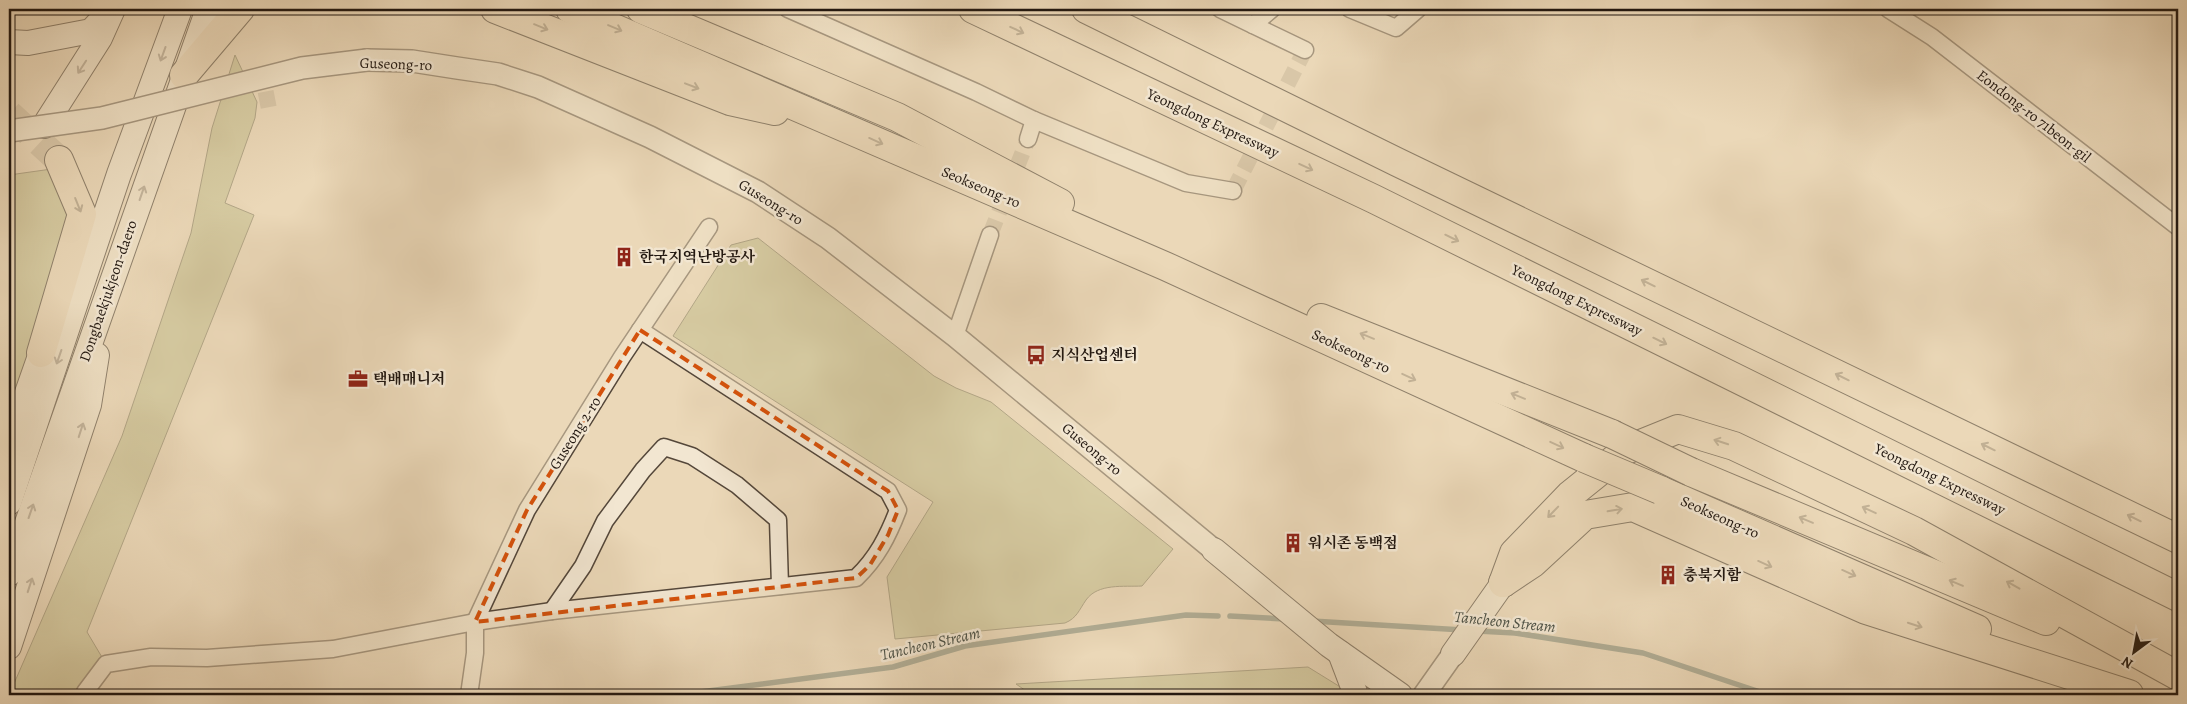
<svg xmlns="http://www.w3.org/2000/svg" width="2187" height="704" font-family="Alegreya,'Noto Serif KR',serif">
	<style>
		.green { fill: #bfbc8a; stroke: #706a4d }
		.lines { fill: none; stroke-linecap: round; stroke-linejoin: round }
		.stream { stroke: #6a796b; stroke-width: 5.5 }
		.minor-tunnel { stroke: #c3b196; stroke-width: 16; stroke-dasharray: 16 8; stroke-linecap: butt }
		.trunk-tunnel { stroke: #c3b196; stroke-width: 28; stroke-dasharray: 28 14; stroke-linecap: butt }
		.minor-casing { stroke: #54473a; stroke-width: 19 }
		.tertiary-casing { stroke: #54473a; stroke-width: 24 }
		.secondary-casing { stroke: #211710; stroke-width: 26 }
		.trunk-casing { stroke: #211710; stroke-width: 30 }
		.motorway-casing { stroke: #211710; stroke-width: 30 }
		.minor { stroke: #f2e6d1; stroke-width: 16 }
		.tertiary { stroke: #f2e6d1; stroke-width: 21 }
		.secondary { stroke: #f2e6d1; stroke-width: 24 }
		.trunk { stroke: #ebd8b8; stroke-width: 28 }
		.motorway { stroke: #ebd8b8; stroke-width: 28 }
		.tertiary-bridge-casing { stroke: #54473a; stroke-width: 24; stroke-linecap: butt }
		.trunk-bridge-casing { stroke: #211710; stroke-width: 30; stroke-linecap: butt }
		.tertiary-bridge { stroke: #f2e6d1; stroke-width: 21 }
		.trunk-bridge { stroke: #ebd8b8; stroke-width: 28 }
		.oneway { stroke: #90816c }
		.oneway2 { stroke: #94897a }
		.marked { fill: none; stroke: #d4520c; stroke-width: 4; stroke-dasharray: 10 6; stroke-linejoin: round }
		.labels { text-anchor: middle; stroke-width: 5; stroke-linejoin: round; paint-order: stroke }
		.street-label { font-size: 15px; fill: #211710; stroke: #f2e6d1 }
		.poi-label { font-size: 15px; font-weight: bold; fill: #211710; stroke: #f2e6d1; text-anchor: start }
		.water-label { font-size: 16px; font-style: italic; fill: #4b5045; stroke: #f2e6d1 }
	</style>
	<rect width="100%" height="100%" fill="#ebd8b8"/>
	<filter id="stains"><feTurbulence type="fractalNoise" baseFrequency=".004" numOctaves="4"/><feColorMatrix values="0 0 0 0 .2 0 0 0 0 .09 0 0 0 0 .02 0 0 0 .5 -.17"/></filter>
	<radialGradient id="worn" r=".72"><stop offset=".6" stop-color="#630" stop-opacity="0"/><stop offset="1" stop-color="#630" stop-opacity=".3"/></radialGradient>
	<!-- green -->
	<g class="green">
		<polygon points="235,55 257,102 255,118 225,203 254,215 87,632 106,664 85,695 9,695 122,436 191,233 212,128"/>
		<polygon points="73,166 81,196 9,427 9,175"/>
		<path d="M758,238l176,138 22,12 35,14 182,147 -31,37c-18,1 -44,-3 -56,14 -7,10 -9,18 -21,23l-170,16 -8,-62 46,-75 -260,-166 58,-91z"/>
		<polygon points="1308,667 1342,688 1343,695 1032,695 1016,684"/>
	</g>
	<g class="lines">
		<!-- stream -->
		<g class="stream">
			<polyline points="1230,616 1285,619"/>
			<polyline points="1312,621 1463,630"/>
			<polyline points="1477,631 1515,633 1643,653 1769,695"/>
			<polyline points="677,695 893,667 965,646 1186,615 1218,616"/>
		</g>
		<!-- minor-tunnel -->
		<g class="minor-tunnel">
			<polyline points="261,68 269,109 274,112"/>
			<polyline points="1233,191 1305,50"/>
			<polyline points="990,235 1028,139"/>
		</g>
		<!-- trunk-tunnel -->
		<polyline class="trunk-tunnel" points="9,114 59,160"/>
		<defs>
			<g id="minor">
				<polyline points="788,9 976,92 1034,120 1186,183 1233,191"/>
				<polyline points="1220,9 1253,25 1272,9"/>
				<polyline points="1350,9 1396,28 1418,9"/>
				<polyline points="1888,9 1932,37 2178,227"/>
				<polyline points="1253,25 1305,50"/>
				<polyline points="1028,139 1034,120"/>
				<polyline points="955,336 990,235"/>
				<polyline points="552,611 583,566 605,521 643,470 664,447 692,456 737,485 778,520 780,586"/>
				<path d="M85,692l21,-28 45,-7 56,1 126,-9 142,-27 77,-11 304,-33c21,-20 32,-42 42,-68l-10,-19 -248,-161"/>
				<polyline points="469,695 475,653 475,622 527,510 622,357 709,227"/>
			</g>
			<g id="tertiary">
				<polyline points="367,60 412,61 457,68 498,74 538,87 650,137 758,192 828,238 955,336 1214,550"/>
				<polyline points="1424,695 1453,654"/>
			</g>
			<g id="secondary">
				<polyline points="9,42 28,43 91,31 109,12"/>
				<polyline points="44,126 100,38 113,9"/>
				<polyline points="9,444 41,353 49,338"/>
				<polyline points="9,503 119,174 180,9"/>
				<polyline points="1214,550 1329,645 1400,695"/>
				<polyline points="9,574 208,9"/>
				<polyline points="9,647 89,405 97,355"/>
				<polyline points="1340,653 1356,695"/>
				<polyline points="1453,654 1503,583"/>
			</g>
			<g id="trunk">
				<polyline points="495,9 730,101 775,111"/>
				<polyline points="570,9 1165,266 1584,458"/>
				<polyline points="641,9 897,117 1060,203"/>
				<polyline points="184,75 240,9"/>
				<polyline points="1321,318 1612,434"/>
				<polyline points="41,353 82,214 59,160"/>
				<polyline points="1691,472 2046,621"/>
				<polyline points="1660,490 1977,629"/>
				<polyline points="1503,583 1514,553 1570,495 1626,450 1678,429 1734,446 1914,531 2178,676"/>
				<polyline points="1503,583 1533,563 1585,515 1633,507 1866,610 2129,694"/>
			</g>
			<g id="motorway">
				<polyline points="973,9 1374,199 2178,597"/>
				<polyline points="1086,9 1397,162 2178,539"/>
			</g>
		</defs>
		<!-- minor casing -->
		<use href="#minor" class="minor-casing"/>
		<!-- tertiary casing -->
		<use href="#tertiary" class="tertiary-casing"/>
		<!-- secondary casing -->
		<use href="#secondary" class="secondary-casing"/>
		<!-- trunk casing -->
		<use href="#trunk" class="trunk-casing"/>
		<!-- motorway casing -->
		<use href="#motorway" class="motorway-casing"/>
		<!-- minor -->
		<use href="#minor" class="minor"/>
		<!-- tertiary -->
		<use href="#tertiary" class="tertiary"/>
		<!-- secondary -->
		<use href="#secondary" class="secondary"/>
		<!-- trunk -->
		<use href="#trunk" class="trunk"/>
		<!-- motorway -->
		<use href="#motorway" class="motorway"/>
		<defs>
			<polyline id="tertiary-bridge" points="9,131 102,118 302,68 367,60"/>
			<g id="trunk-bridge">
				<polyline points="1612,434 1691,472"/>
				<polyline points="1584,458 1660,490"/>
			</g>
		</defs>
		<!-- tertiary-bridge casing -->
		<use href="#tertiary-bridge" class="tertiary-bridge-casing"/>
		<!-- trunk-bridge casing -->
		<use href="#trunk-bridge" class="trunk-bridge-casing"/>
		<!-- tertiary-bridge -->
		<use href="#tertiary-bridge" class="tertiary-bridge"/>
		<!-- trunk-bridge -->
		<use href="#trunk-bridge" class="trunk-bridge"/>
	</g>
	<!-- one-way arrows -->
	<defs><path id="oneway-shaft" d="M-6 0H5M1.5-3L5.5 0L1.5 3" fill="none" stroke-width="1.6" stroke-linecap="round" stroke-linejoin="round" transform="scale(1.25)"/></defs>
	<g class="oneway">
		<use href="#oneway-shaft" transform="translate(541 27) rotate(22)"/>
		<use href="#oneway-shaft" transform="translate(615 28) rotate(23)"/>
		<use href="#oneway-shaft" transform="translate(1017 30) rotate(25)"/>
		<use href="#oneway-shaft" transform="translate(692 86) rotate(21)"/>
		<use href="#oneway-shaft" transform="translate(876 141) rotate(24)"/>
		<use href="#oneway-shaft" transform="translate(1306 167) rotate(25)"/>
		<use href="#oneway-shaft" transform="translate(78 205) rotate(68)"/>
		<use href="#oneway-shaft" transform="translate(1452 238) rotate(26)"/>
		<use href="#oneway-shaft" transform="translate(1648 283) rotate(-154)"/>
		<use href="#oneway-shaft" transform="translate(1367 336) rotate(-158)"/>
		<use href="#oneway-shaft" transform="translate(1660 341) rotate(26)"/>
		<use href="#oneway-shaft" transform="translate(1409 377) rotate(25)"/>
		<use href="#oneway-shaft" transform="translate(1842 377) rotate(-154)"/>
		<use href="#oneway-shaft" transform="translate(1518 396) rotate(-158)"/>
		<use href="#oneway-shaft" transform="translate(1721 442) rotate(-162)"/>
		<use href="#oneway-shaft" transform="translate(1557 445) rotate(25)"/>
		<use href="#oneway-shaft" transform="translate(1988 447) rotate(-154)"/>
		<use href="#oneway-shaft" transform="translate(1615 510) rotate(-10)"/>
		<use href="#oneway-shaft" transform="translate(1869 510) rotate(-155)"/>
		<use href="#oneway-shaft" transform="translate(1553 512) rotate(134)"/>
		<use href="#oneway-shaft" transform="translate(2134 518) rotate(-154)"/>
		<use href="#oneway-shaft" transform="translate(1806 520) rotate(-157)"/>
		<use href="#oneway-shaft" transform="translate(1765 564) rotate(24)"/>
		<use href="#oneway-shaft" transform="translate(1849 573) rotate(24)"/>
		<use href="#oneway-shaft" transform="translate(1956 583) rotate(-157)"/>
		<use href="#oneway-shaft" transform="translate(2013 585) rotate(-151)"/>
		<use href="#oneway-shaft" transform="translate(1915 625) rotate(18)"/>
	</g>
	<g class="oneway2">
		<use href="#oneway-shaft" transform="translate(163 54) rotate(110)"/>
		<use href="#oneway-shaft" transform="translate(82 67) rotate(123)"/>
		<use href="#oneway-shaft" transform="translate(142 193) rotate(-71)"/>
		<use href="#oneway-shaft" transform="translate(59 357) rotate(109)"/>
		<use href="#oneway-shaft" transform="translate(81 430) rotate(-72)"/>
		<use href="#oneway-shaft" transform="translate(31 511) rotate(-71)"/>
		<use href="#oneway-shaft" transform="translate(30 585) rotate(-72)"/>
	</g>
	<!-- marked area -->
	<path d="M0 0H2187V704H0ZM640,330l248,161 10,19 -10,25 -18,30 -14,13 -381,44 52,-112z" fill="#ebd8b8" fill-opacity=".55" fill-rule="evenodd"/>
	<path class="marked" d="M640,330l248,161 10,19 -10,25 -18,30 -14,13 -381,44 52,-112z"/>
	<!-- icons -->
	<defs>
		<symbol id="building-bare" viewBox="-9 -9 18 18"><path d="M-4-6H4V6H1V3H-1V6H-4ZM-2.5-4.3h1.7v1.8h-1.7ZM.8-4.3h1.7v1.8H.8ZM-2.5-1h1.7V.8h-1.7ZM.8-1h1.7V.8H.8Z" fill="#8f2418" stroke="#f2e6d1" stroke-width="2.5" paint-order="stroke"/></symbol>
		<symbol id="bus-bare" viewBox="-9 -9 18 18"><path d="M-5-6H5V4H4V6H2V4H-2V6H-4V4H-5ZM-3.5-4V0h7V-4ZM-3.5 1.2v1.5H-2V1.2ZM2 1.2v1.5H3.5V1.2Z" fill="#8f2418" stroke="#f2e6d1" stroke-width="2.5" paint-order="stroke"/></symbol>
		<symbol id="office-bare" viewBox="-9 -9 18 18"><path d="M-6-3h4V-5.5h4V-3h4V5H-6ZM-1-4.5V-3h2v-1.5ZM-6 0V1H6V0Z" fill="#8f2418" stroke="#f2e6d1" stroke-width="2.5" paint-order="stroke"/></symbol>
	</defs>
	<g fill-rule="evenodd">
		<use href="#building-bare" x="610" y="243" width="28" height="28"/>
		<use href="#bus-bare" x="1022" y="341" width="28" height="28"/>
		<use href="#office-bare" x="344" y="365" width="28" height="28"/>
		<use href="#building-bare" x="1279" y="529" width="28" height="28"/>
		<use href="#building-bare" x="1654" y="561" width="28" height="28"/>
	</g>
	<g class="labels">
		<!-- street labels -->
		<g class="street-label">
			<text transform="translate(396 64) rotate(2)" y="5">Guseong-ro</text>
			<text transform="translate(2034 116) rotate(38)" y="5">Eondong-ro 71beon-gil</text>
			<text transform="translate(1213 123) rotate(25)" y="5">Yeongdong Expressway</text>
			<text transform="translate(981 187) rotate(23)" y="5">Seokseong-ro</text>
			<text transform="translate(771 202) rotate(32)" y="5">Guseong-ro</text>
			<text transform="translate(108 291) rotate(-71)" y="5">Dongbaekjukjeon-daero</text>
			<text transform="translate(1577 300) rotate(26)" y="5">Yeongdong Expressway</text>
			<text transform="translate(1351 351) rotate(25)" y="5">Seokseong-ro</text>
			<text transform="translate(575 433) rotate(-58)" y="5">Guseong 2-ro</text>
			<text transform="translate(1092 449) rotate(40)" y="5">Guseong-ro</text>
			<text transform="translate(1940 479) rotate(26)" y="5">Yeongdong Expressway</text>
			<text transform="translate(1720 517) rotate(24)" y="5">Seokseong-ro</text>
		</g>
		<!-- poi labels -->
		<g class="poi-label">
			<text x="639" y="262">한국지역난방공사</text>
			<text x="1051" y="360">지식산업센터</text>
			<text x="373" y="384">택배매니저</text>
			<text x="1308" y="548">워시존 동백점</text>
			<text x="1683" y="580">충북지함</text>
		</g>
		<!-- water labels -->
		<g class="water-label">
			<text transform="translate(1505 621) rotate(6)" y="6">Tancheon Stream</text>
			<text transform="translate(930 643) rotate(-13)" y="6">Tancheon Stream</text>
		</g>
	</g>
	<!-- margin -->
	<rect width="2187" height="704" fill="none" stroke="#ebd8b8" stroke-width="30"/>
	<rect x="10" y="10" width="2167" height="684" fill="none" stroke="#211710" stroke-width="2.5"/>
	<rect x="15" y="15" width="2157" height="674" fill="none" stroke="#211710"/>
	<!-- north arrow -->
	<g transform="translate(2134 652) rotate(212)" stroke="#f2e6d1" stroke-width="4" paint-order="stroke">
	<path d="M0-4L9 19L0 12L-9 19Z" fill="#211710"/>
	<text y="-8" font-size="14" font-weight="bold" text-anchor="middle" fill="#211710">N</text>
	</g>
	<rect width="100%" height="100%" filter="url(#stains)"/>
	<rect width="100%" height="100%" fill="url(#worn)"/>
</svg>
